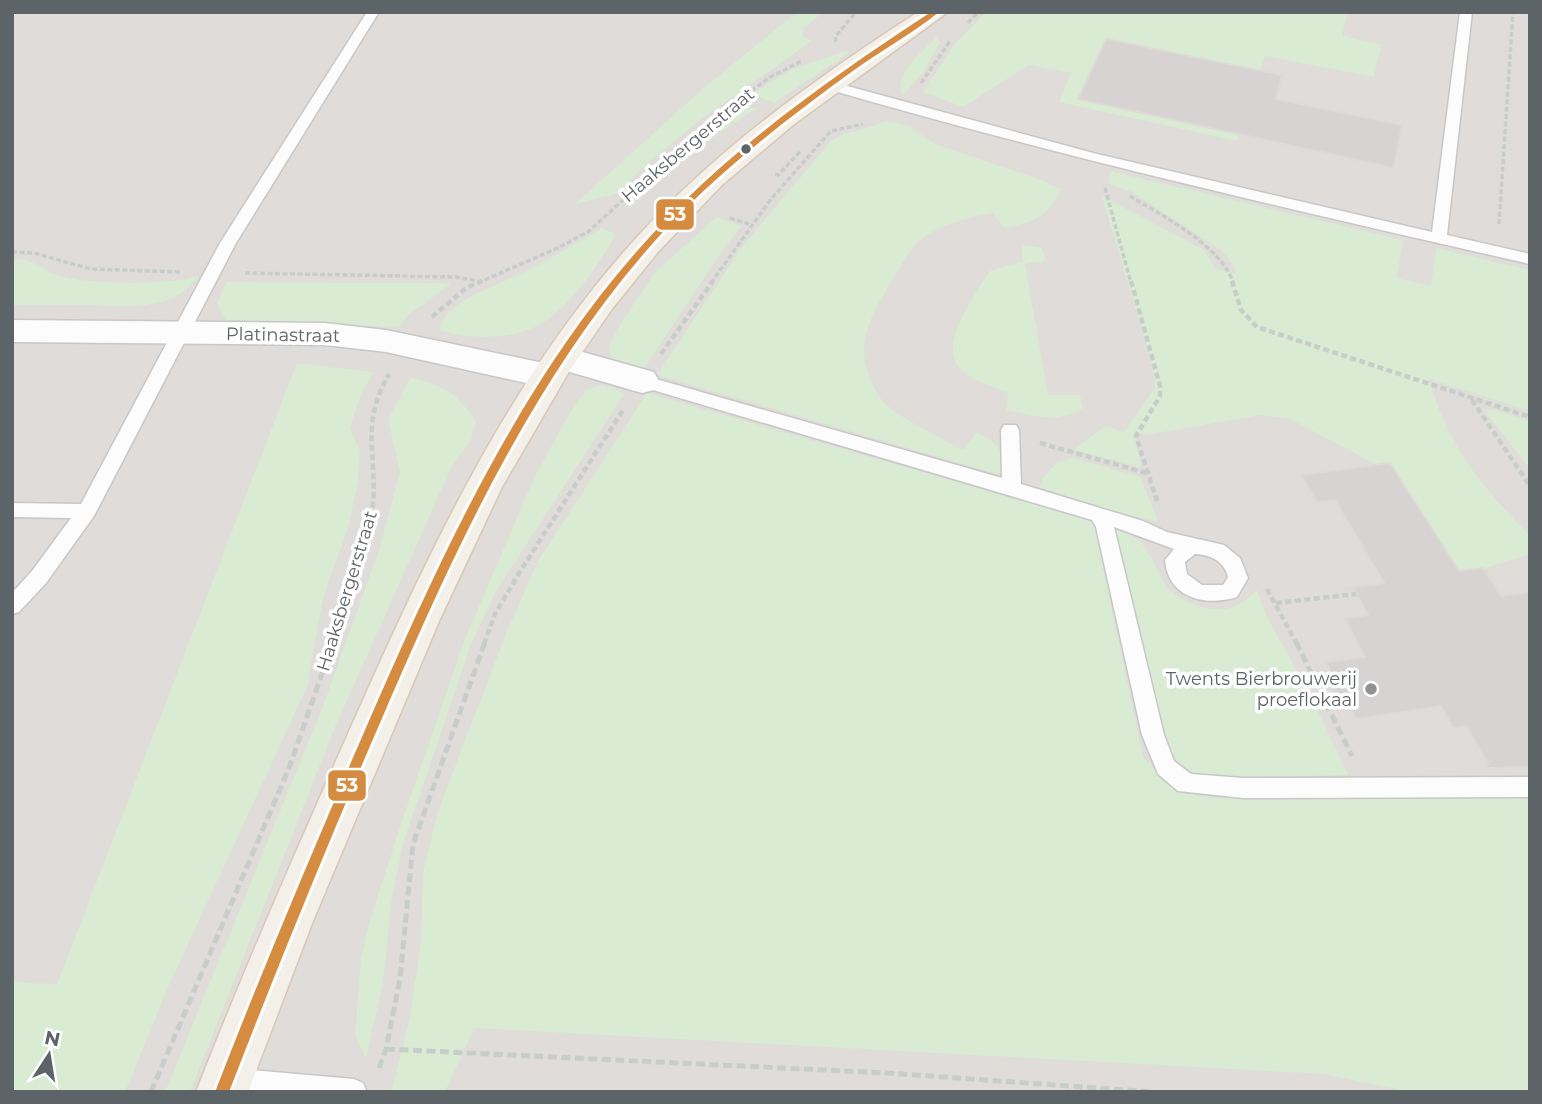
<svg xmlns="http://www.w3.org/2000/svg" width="1542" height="1104" font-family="Montserrat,sans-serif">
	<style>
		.industrial { fill: #dfdcd9 }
		.green { fill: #d9ebd2 }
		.building { fill: #d6d3d2; stroke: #dedad8; stroke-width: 2 }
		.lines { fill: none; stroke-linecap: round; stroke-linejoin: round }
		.lane-casing { stroke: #c8c7c7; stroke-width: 3 }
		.street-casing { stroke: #c8c7c7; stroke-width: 3 }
		.primary-casing { stroke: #d8c7b4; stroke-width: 3 }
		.path-far2 { stroke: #c7cec9; stroke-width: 3.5; stroke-dasharray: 5 2.5; stroke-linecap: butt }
		.path-far1 { stroke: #c7cec9; stroke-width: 4.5; stroke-dasharray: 6 3.5; stroke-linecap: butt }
		.path { stroke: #c7cec9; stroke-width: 5; stroke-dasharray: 9 4.5; stroke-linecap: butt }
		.lane { fill: #fcfcfc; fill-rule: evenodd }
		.street { fill: #fcfcfc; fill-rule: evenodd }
		.primary { fill: #f3efe9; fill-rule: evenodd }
		.bus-1-casing { stroke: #fff; stroke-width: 6 }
		.bus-1 { fill: #d68c40; fill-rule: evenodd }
		.bus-dot { fill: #5d6468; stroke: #fff; stroke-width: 2.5 }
		.poi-dot { fill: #909395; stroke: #fff; stroke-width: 2.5 }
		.labels { text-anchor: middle; stroke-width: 7; stroke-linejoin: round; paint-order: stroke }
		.street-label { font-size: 18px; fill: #5d6468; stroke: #fff }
		.poi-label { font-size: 18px; fill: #5d6468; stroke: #fff; text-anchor: end }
		.line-badge { stroke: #fff; stroke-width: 2.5 }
		.badge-label { font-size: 19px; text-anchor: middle; font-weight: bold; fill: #fff }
	</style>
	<rect width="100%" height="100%" fill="#eeebe8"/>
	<!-- industrial -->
	<rect class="industrial" x="12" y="12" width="1518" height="1080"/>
	<!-- green -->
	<g class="green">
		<polygon points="797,12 823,12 803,29 803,36 812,41 696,123 647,164 616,194 575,204 706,86"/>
		<polygon points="986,12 1348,12 1342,36 1381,44 1374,77 1265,56 1237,141 1059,102 1071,73 1029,65 963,107 923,92 953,46"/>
		<path d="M936,37l4,5 -16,30 -21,23c-12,-19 21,-45 33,-58z"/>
		<polygon points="845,51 849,53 774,103 752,94 792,69"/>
		<polygon points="741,104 757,108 679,160 676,159"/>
		<path d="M885,121l22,4 28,19 107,36 19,9c-12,28 -29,34 -57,39l-11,-15c-23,4 -45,10 -66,22 -15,9 -23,27 -33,42 -26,43 -45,75 -13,122 10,15 64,41 82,51l14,-18c16,8 36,23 23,43l-343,-100 84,-127 90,-107c15,-11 37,-11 54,-20z"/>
		<path d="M1110,171l293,69 -6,38 34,8 5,-38 94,22v141l-101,-32c19,68 53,107 101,157v18l-44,14 -42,5 -67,-108 -87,-46 -29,-4 -115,20 -12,-2 7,34 -68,-17 33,-24 18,6 31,-44 -2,-21 -51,-171 101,53 13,19 19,6 -1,-8 -12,-15 -90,-59 -23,-8z"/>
		<path d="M717,217l25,9 -18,22 -81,122c-16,-4 -31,-5 -35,-23l16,-29 32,-47z"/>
		<path d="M601,228l15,6c-16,29 -43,69 -72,88 -27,18 -75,19 -105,8 9,-33 60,-44 87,-59 25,-13 51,-27 75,-43z"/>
		<path d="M1021,245l21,3 4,13 -21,3 23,131h32l3,13c-25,17 -49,7 -77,2l2,-17c-17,-7 -41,-13 -51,-29 -16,-25 20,-73 33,-93l33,-10z"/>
		<path d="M12,259c24,0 27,9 45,16 25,10 115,10 141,1 -26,38 -76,30 -115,29 -24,0 -47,0 -71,0z"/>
		<polygon points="226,282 440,283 451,284 411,313 398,327 226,320 217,304"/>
		<polygon points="297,363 373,372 360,397 350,428 360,451 358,480 349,525 323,598 307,687 170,983 125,1092 12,1092 12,982 57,984"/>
		<path d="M410,378c32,5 48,16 66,43l-5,19 -20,28 -118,264 -143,360h-25l158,-386 56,-156 21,-78 -12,-52z"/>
		<polygon points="598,386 613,387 624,394 495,593 472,642 403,844 391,904 383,983 366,1058 355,1035 361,958 369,923 402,821 465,639 534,478 572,409 587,390"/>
		<path d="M647,393l440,126 7,5 49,233c24,26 37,37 73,41l314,-3v297h-120l-87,-18 -849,-46 -29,64h-54l19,-75 11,-75 2,-69 15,-62 69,-180 31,-70z"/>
		<polygon points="1492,409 1530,421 1530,469 1487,414 1487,410"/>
		<path d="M1073,458l68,19 17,45 -54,-13 -65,-22c6,-15 17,-27 34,-29z"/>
		<path d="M1116,528c7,4 18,7 24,13 12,13 16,29 25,43 12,16 39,27 59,25 13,0 24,-11 33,-19l10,27 41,74 40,84 -142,3c-19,-7 -30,-13 -40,-31z"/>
	</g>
	<!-- building -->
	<g class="building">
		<polygon points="1106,39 1282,75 1276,99 1402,125 1394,168 1078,99"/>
		<polygon points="1390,463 1459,571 1483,568 1501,596 1530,592 1530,767 1487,768 1486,764 1489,764 1466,726 1453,728 1441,706 1356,719 1350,708 1343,710 1324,673 1331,672 1326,662 1365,657 1344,618 1368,615 1354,589 1346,590 1345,588 1384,583 1335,500 1317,502 1301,475"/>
	</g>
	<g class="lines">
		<defs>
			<g id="lane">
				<polygon points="367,12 379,12 236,243 94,516 46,583 19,612 12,614 12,593 32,571 71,518 12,517 12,503 81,504 220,243"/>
				<path d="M1460,12h12l-25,223 83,19v10c-237,-54 -473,-108 -706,-176l-2,-3 7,-4 264,72 339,79z"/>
				<path d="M642,375l360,103 -1,-48 3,-5h12l3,5 2,54 122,37 24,11 57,13 16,13 8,20 -11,19c-32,10 -69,1 -72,-37l9,-11 -60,-22 50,208 10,26 17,13 52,4 287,-1v20l-287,1 -65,-7 -20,-17 -16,-39 -46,-208 -4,-7 -456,-135 -3,-4 3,-4zM1195,554c16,1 29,7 33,23l-5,8h-21l-15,-11 -2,-12z"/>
				<polygon points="227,1068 354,1079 363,1083 367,1092 222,1092 218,1090 214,1081 218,1072"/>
			</g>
			<polygon id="street" points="12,320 325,323 386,330 548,364 544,358 549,350 561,346 654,372 659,381 654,390 642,393 563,370 566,376 561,384 549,388 386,352 325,345 12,342"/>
			<path id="primary" d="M918,12h30l-155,113 -71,60 -64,67 -46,57 -42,61 -68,117 -62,132 -127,302 -65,171h-52c47,-120 99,-239 151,-356 78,-176 160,-357 291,-500 81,-89 180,-159 280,-224z"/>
		</defs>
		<!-- lane casing -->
		<use href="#lane" class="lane-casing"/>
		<!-- street casing -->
		<use href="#street" class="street-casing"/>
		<!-- primary casing -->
		<use href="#primary" class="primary-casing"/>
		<!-- path-far2 -->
		<g class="path-far2">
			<polyline points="968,23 978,12"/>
			<polyline points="836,42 835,37 856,12"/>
			<polyline points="921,83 950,41"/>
			<polyline points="775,174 778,175 800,152"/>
			<polyline points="1105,188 1131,283"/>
			<path d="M1130,196c31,19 93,51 103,87"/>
			<polyline points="730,218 752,225"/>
			<polyline points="1499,224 1513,12"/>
			<polyline points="12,252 34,253 91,269 181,272"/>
			<polyline points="245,273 456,277 478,281"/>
			<polyline points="478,283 560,247 589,231 708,123 770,77 802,61"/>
			<polyline points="711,283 771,199 831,131 863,124"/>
		</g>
		<!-- path-far1 -->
		<g class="path-far1">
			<polyline points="1131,281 1160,386 1160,396 1136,436 1158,504"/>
			<polyline points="1232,281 1241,310 1257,327 1530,417"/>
			<polyline points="432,317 466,288 482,281"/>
			<polyline points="661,354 713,281"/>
			<polyline points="1472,400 1530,486"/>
			<polyline points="1040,443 1146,473"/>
			<polyline points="1267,589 1297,644"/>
			<polyline points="1276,603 1356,594"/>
			<path d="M332,644c13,-42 38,-97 41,-140 4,-52 -13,-80 16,-130"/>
			<polyline points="484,644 495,614 521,570 623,410"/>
		</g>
		<!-- path -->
		<g class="path">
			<polyline points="1296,642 1352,756"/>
			<polyline points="386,1049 887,1073 1154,1092"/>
			<polyline points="379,1068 386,1049 400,979 413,844 485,642"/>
			<polyline points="151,1092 289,768 333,642"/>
		</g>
		<!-- lane -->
		<use href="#lane" class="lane"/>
		<!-- street -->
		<use href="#street" class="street"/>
		<!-- primary -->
		<use href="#primary" class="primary"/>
		<defs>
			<path id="bus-1" d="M931,12h8c-26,21 -55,37 -82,56 -61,44 -121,90 -174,143 -139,141 -226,333 -303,512 -53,122 -103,245 -151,369h-14c48,-124 100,-247 153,-369 74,-169 153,-344 278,-482 83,-92 183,-162 285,-229z"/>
		</defs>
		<!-- bus-1 casing -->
		<use href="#bus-1" class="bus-1-casing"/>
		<!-- bus-1 -->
		<use href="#bus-1" class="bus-1"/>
	</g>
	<!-- markers -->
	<circle class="bus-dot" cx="746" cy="149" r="6"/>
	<circle class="poi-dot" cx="1371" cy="689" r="7"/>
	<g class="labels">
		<!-- street labels -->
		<g class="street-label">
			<text transform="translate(688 145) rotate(-40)" y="6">Haaksbergerstraat</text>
			<text transform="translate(283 335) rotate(1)" y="6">Platinastraat</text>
			<text transform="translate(347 591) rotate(-73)" y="6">Haaksbergerstraat</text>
		</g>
		<!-- poi labels -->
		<g class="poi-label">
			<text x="1357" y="685">Twents Bierbrouwerij<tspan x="1357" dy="21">proeflokaal</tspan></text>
		</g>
	</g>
	<g class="line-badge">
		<rect x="655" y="198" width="40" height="33" rx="7" fill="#d68c40"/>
		<rect x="327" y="769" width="40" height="33" rx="7" fill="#d68c40"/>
	</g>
	<g class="badge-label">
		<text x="675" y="221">53</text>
		<text x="347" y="792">53</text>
	</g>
	<!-- border -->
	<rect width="1542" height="1104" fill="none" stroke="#5d6468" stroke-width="28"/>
	<!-- north arrow -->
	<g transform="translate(49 1055) rotate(12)" stroke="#ffffff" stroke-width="5" paint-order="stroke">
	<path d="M0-5L12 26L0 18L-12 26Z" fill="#5d6468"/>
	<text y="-10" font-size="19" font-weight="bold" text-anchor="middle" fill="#5d6468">N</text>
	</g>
</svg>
